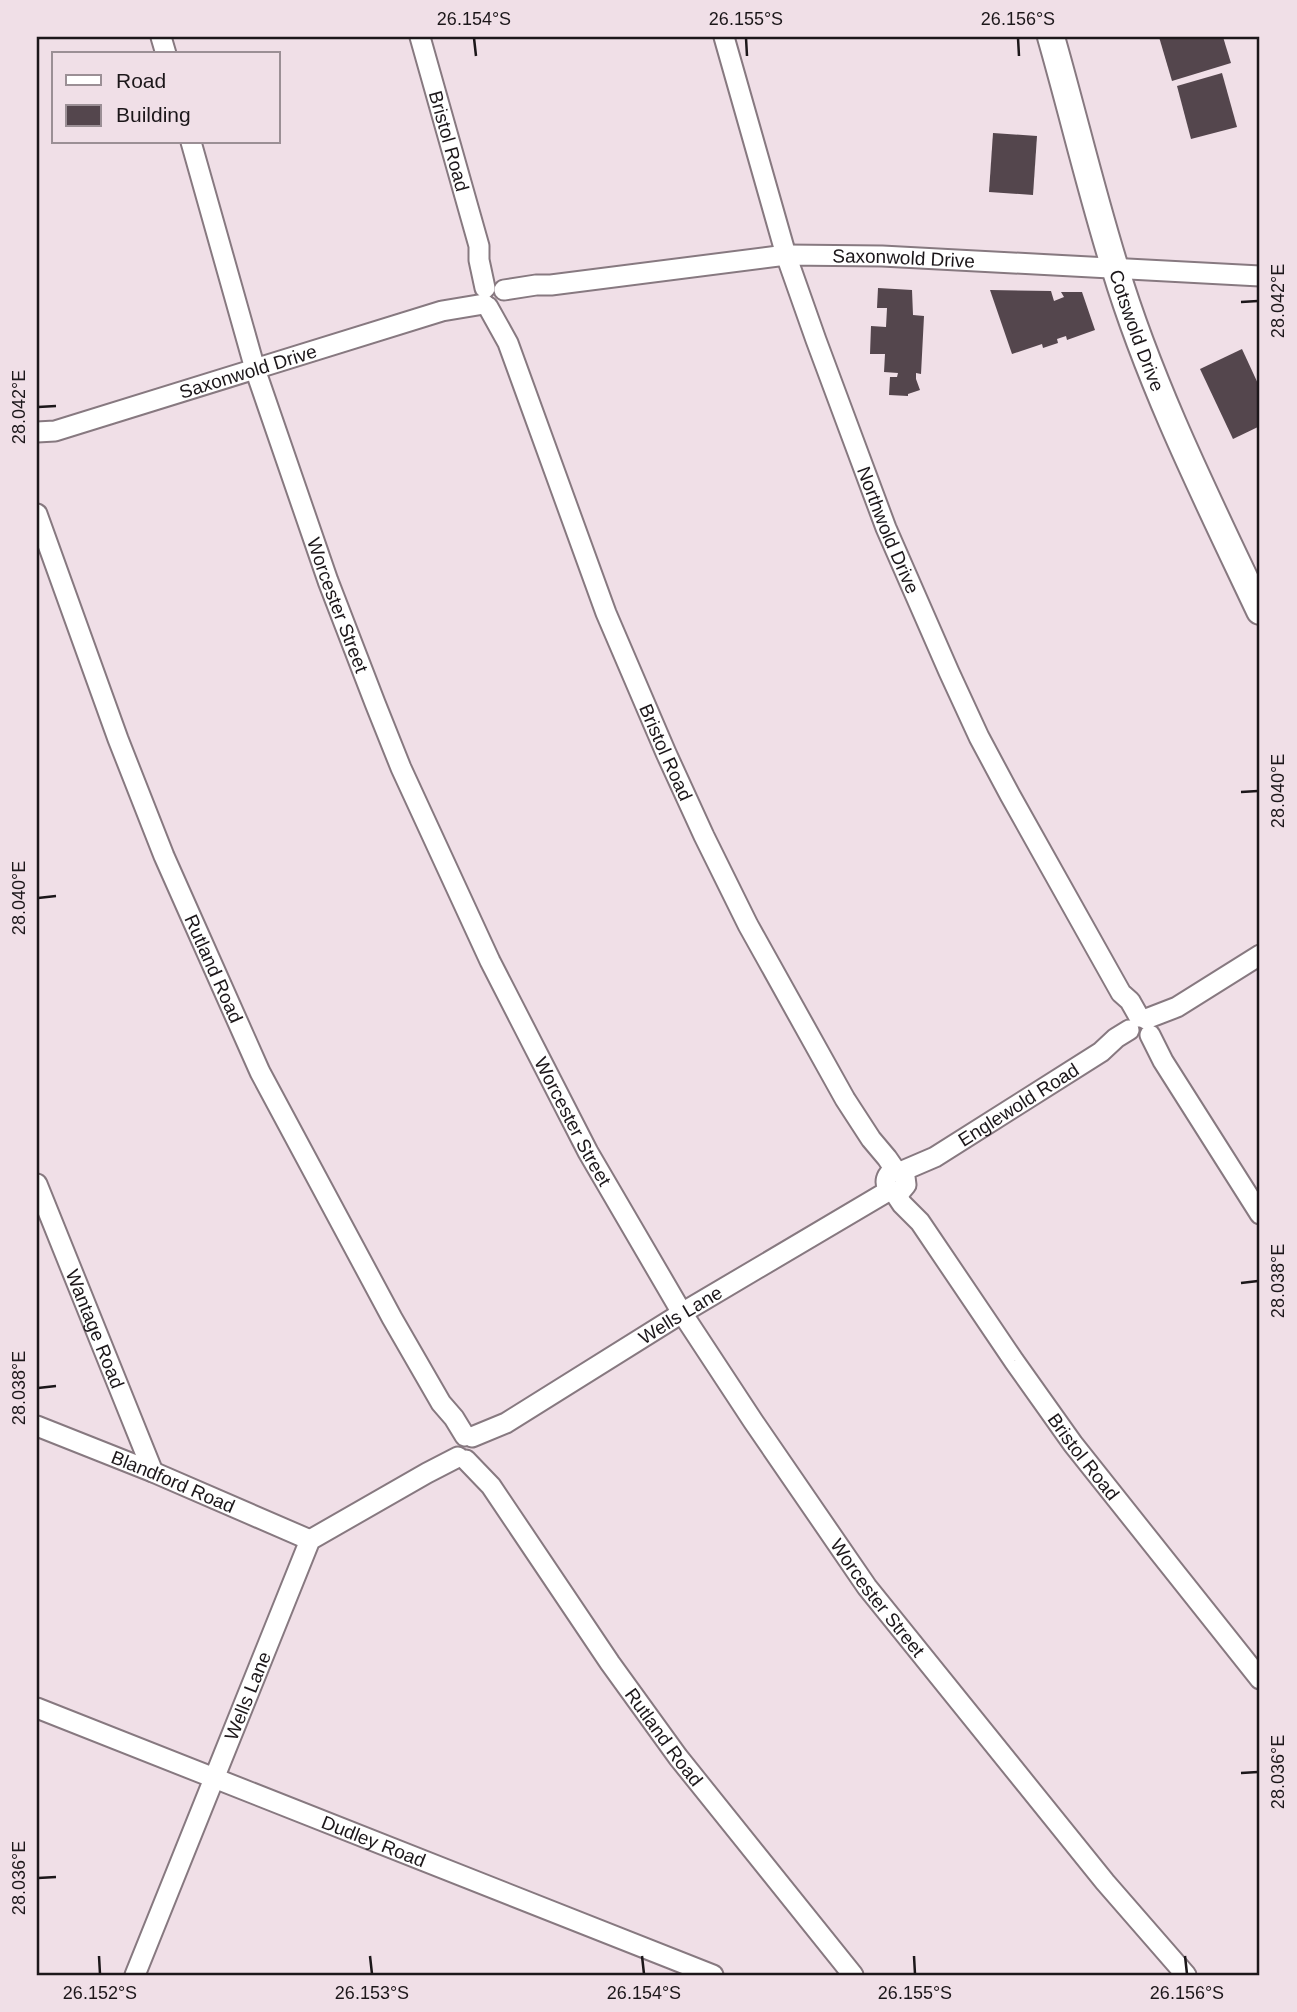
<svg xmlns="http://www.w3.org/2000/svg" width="1297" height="2012" font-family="Arial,sans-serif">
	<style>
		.building { fill: #54464d }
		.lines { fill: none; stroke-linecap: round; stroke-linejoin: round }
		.street-casing { stroke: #877980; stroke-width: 23 }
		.secondary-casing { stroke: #877980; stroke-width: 30 }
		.street { stroke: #fff; stroke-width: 19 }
		.secondary { stroke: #fff; stroke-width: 26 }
		.ticks { fill: none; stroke: #1c171a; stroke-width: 2.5 }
		.labels { text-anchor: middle; stroke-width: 7; stroke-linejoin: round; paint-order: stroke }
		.street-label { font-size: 19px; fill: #1c171a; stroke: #f0dfe7 }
		.neatline { fill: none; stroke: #1c171a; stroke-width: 2.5 }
		.ticks-label { font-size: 18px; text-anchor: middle; fill: #1c171a }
	</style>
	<rect width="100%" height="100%" fill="#f0dfe7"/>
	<!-- building -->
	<g class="building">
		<polygon points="1159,37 1223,37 1231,63 1172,81"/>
		<polygon points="1222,73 1237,127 1191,139 1177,86"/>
		<polygon points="993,133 1037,136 1033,195 989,192"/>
		<polygon points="878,288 912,290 913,315 924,316 921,374 916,373 916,379 920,390 908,394 908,396 889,395 890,377 897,377 898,373 884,372 885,354 870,354 871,326 886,327 887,308 877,308"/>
		<polygon points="990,290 1051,291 1054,301 1064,297 1061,292 1082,292 1095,330 1067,340 1066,336 1057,339 1058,343 1043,348 1042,344 1012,354"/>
		<polygon points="1242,349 1260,388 1260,426 1233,439 1200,369"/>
	</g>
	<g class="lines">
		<defs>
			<g id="street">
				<polyline points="161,37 166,54"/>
				<path id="s1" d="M420,37l59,209v14l6,28"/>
				<path id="s2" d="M724,37l62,218 30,85 70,188 63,144 30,65 31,58 111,198 9,8 9,16"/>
				<path id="s3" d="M191,142l64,227 73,212 47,122 26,65 89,193 98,191 94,161 71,108 114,166 238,295 81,93"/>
				<path id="s4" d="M504,290l32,-5h15l235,-30 96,1 378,20"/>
				<path id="s5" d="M488,307l20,36 98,270 60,140 38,83 44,89 97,174 26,40 16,19 9,13"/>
				<path id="s6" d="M37,432l18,-1 387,-120 42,-7"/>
				<path id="s7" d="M37,514l81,225 46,117 96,216 132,246 49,85 13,15 11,18"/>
				<polyline points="1146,1019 1177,1007 1260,955"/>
				<polyline points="1150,1035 1163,1061 1260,1214"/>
				<path id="s8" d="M900,1172l5,5 1,8 -5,6c-14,3 -20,-10 -10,-19h9l35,-15 166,-105 15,-14 13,-8"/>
				<path id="s9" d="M37,1184l116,288"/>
				<path id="s10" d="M894,1192l8,12 18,18 94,139 59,83 187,235"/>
				<path id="s11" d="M37,1426l116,46 157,68"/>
				<path id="s12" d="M472,1437l34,-14 176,-110 208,-123"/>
				<path id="s13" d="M466,1460l25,26 119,177 68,94 175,218"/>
				<path id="s14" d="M37,1708l676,267"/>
				<path id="s15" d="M135,1975l175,-435 117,-67 31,-16"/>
			</g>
			<g id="secondary">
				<path id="s16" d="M1051,37c22,77 40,154 64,231 36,119 92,231 145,343"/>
			</g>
		</defs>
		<!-- street casing -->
		<use href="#street" class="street-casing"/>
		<!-- secondary casing -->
		<use href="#secondary" class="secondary-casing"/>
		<!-- street -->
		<use href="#street" class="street"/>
		<!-- secondary -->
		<use href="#secondary" class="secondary"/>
	</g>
	<!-- ticks -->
	<path class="ticks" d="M474,38l2,18M746,38l1,18M1018,38l1,18M1241,302l17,-1M38,407l18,-1M1241,792l17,-1M38,898l18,-2M1241,1283l17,-2M38,1388l18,-2M1241,1773l17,-1M38,1878l18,-1M99,1956l1,18M370,1956l2,18M642,1956l2,18M914,1956l1,18M1185,1956l2,18"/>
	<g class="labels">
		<!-- street labels -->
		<g class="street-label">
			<text dy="7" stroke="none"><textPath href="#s1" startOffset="108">Bristol Road</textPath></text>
			<text dy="7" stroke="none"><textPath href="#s4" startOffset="402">Saxonwold Drive</textPath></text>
			<text dy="7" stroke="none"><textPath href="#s16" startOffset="306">Cotswold Drive</textPath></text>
			<text dy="7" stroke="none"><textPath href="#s6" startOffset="220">Saxonwold Drive</textPath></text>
			<text dy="7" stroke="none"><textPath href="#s2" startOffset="520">Northwold Drive</textPath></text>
			<text dy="7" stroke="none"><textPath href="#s3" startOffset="486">Worcester Street</textPath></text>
			<text dy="7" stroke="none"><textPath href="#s5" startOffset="480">Bristol Road</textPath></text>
			<text dy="7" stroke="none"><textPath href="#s7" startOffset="488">Rutland Road</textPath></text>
			<text dy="7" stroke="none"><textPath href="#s8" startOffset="200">Englewold Road</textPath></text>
			<text dy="7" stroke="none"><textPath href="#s3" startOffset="1054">Worcester Street</textPath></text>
			<text dy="7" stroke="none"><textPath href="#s12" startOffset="242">Wells Lane</textPath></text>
			<text dy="7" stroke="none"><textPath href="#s9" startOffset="156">Wantage Road</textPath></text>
			<text dy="7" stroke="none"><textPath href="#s10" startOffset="326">Bristol Road</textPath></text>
			<text dy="7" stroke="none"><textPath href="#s11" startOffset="147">Blandford Road</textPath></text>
			<text dy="7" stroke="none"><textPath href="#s3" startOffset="1620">Worcester Street</textPath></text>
			<text dy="7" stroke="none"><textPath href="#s15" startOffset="301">Wells Lane</textPath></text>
			<text dy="7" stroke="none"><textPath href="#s13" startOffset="341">Rutland Road</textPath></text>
			<text dy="7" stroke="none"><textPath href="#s14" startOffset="362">Dudley Road</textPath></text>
		</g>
	</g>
	<!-- border -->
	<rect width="1297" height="2012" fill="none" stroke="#f0dfe7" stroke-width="77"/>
	<!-- legend -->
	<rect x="52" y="52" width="228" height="91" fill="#f0dfe7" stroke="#9b8f95" stroke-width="2"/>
	<rect x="66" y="75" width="35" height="10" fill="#ffffff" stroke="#9b8f95" stroke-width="2"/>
	<text x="116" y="88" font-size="21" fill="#1c171a">Road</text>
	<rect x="66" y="105" width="35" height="21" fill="#54464d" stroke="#9b8f95" stroke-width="2"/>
	<text x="116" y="122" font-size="21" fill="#1c171a">Building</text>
	<rect x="38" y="38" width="1220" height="1936" class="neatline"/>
	<g class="ticks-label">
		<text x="474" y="25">26.154°S</text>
		<text x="746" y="25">26.155°S</text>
		<text x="1018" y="25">26.156°S</text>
		<text transform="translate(1278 301) rotate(-90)" y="6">28.042°E</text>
		<text transform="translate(19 407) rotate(-90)" y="6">28.042°E</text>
		<text transform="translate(1278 791) rotate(-90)" y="6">28.040°E</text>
		<text transform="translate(19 898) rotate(-90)" y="6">28.040°E</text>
		<text transform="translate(1278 1281) rotate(-90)" y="6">28.038°E</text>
		<text transform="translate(19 1388) rotate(-90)" y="6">28.038°E</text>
		<text transform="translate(1278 1772) rotate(-90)" y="6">28.036°E</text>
		<text transform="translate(19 1878) rotate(-90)" y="6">28.036°E</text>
		<text x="100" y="1999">26.152°S</text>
		<text x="372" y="1999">26.153°S</text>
		<text x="644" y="1999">26.154°S</text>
		<text x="915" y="1999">26.155°S</text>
		<text x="1187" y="1999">26.156°S</text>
	</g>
</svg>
